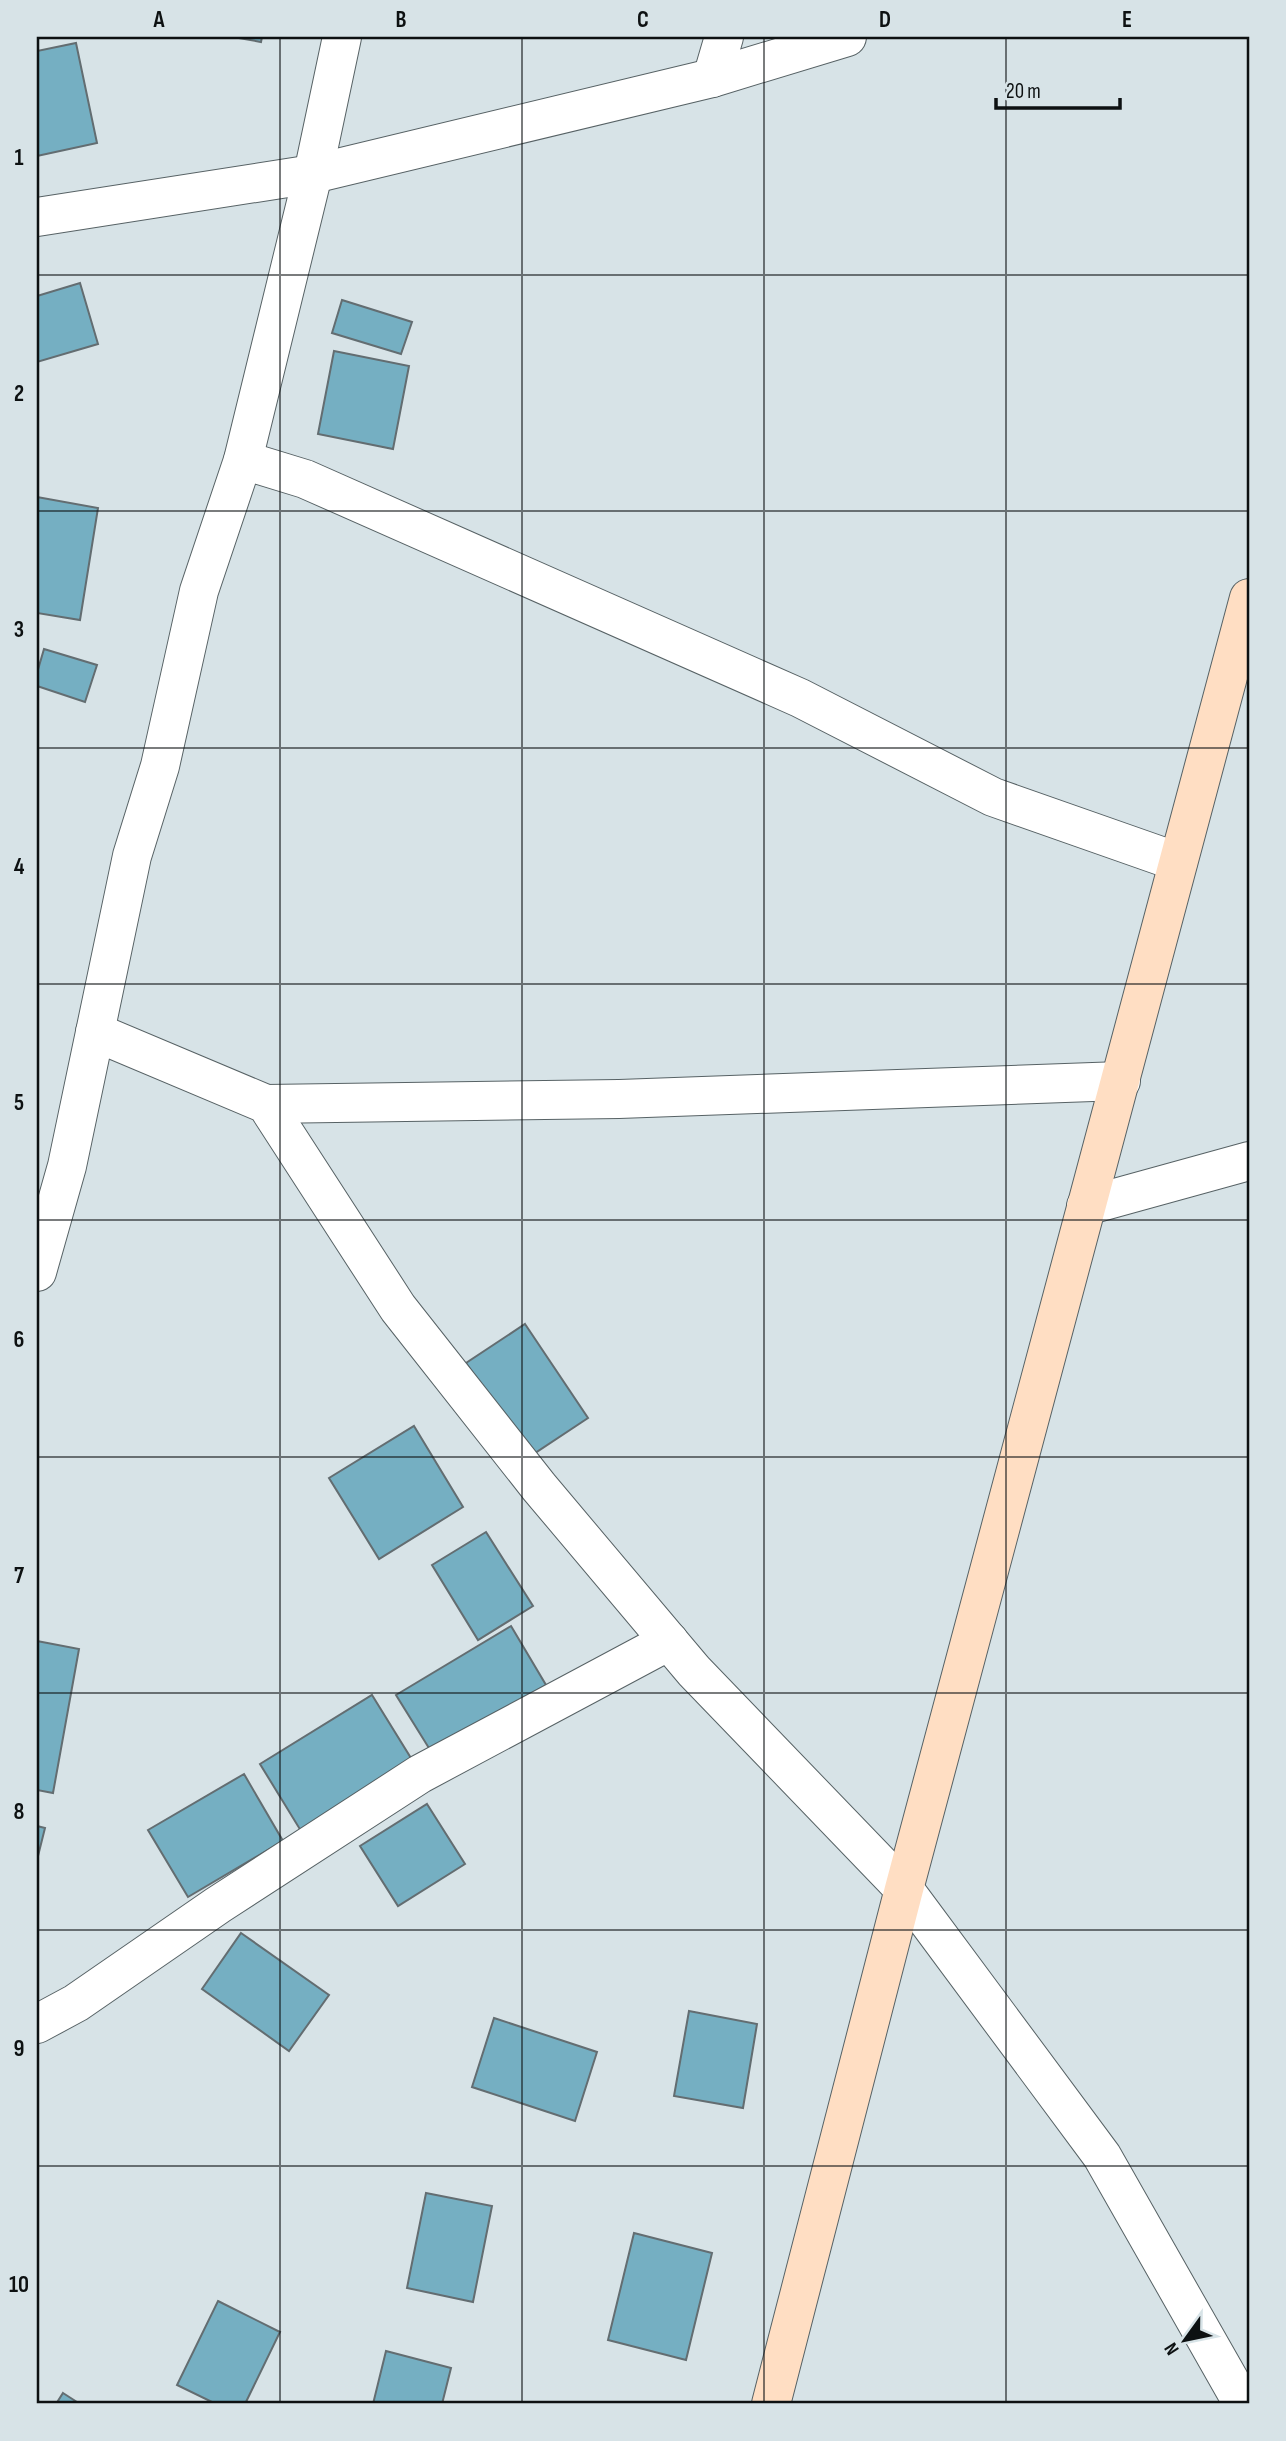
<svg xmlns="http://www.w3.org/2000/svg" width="1286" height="2441" font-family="'Sofia Sans Condensed',sans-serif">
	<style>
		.building { fill: #75afc2; stroke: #636d71; stroke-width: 2 }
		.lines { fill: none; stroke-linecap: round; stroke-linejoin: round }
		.street-casing { stroke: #576265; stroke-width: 40 }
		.secondary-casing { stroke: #576265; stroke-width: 40 }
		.street { stroke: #fff; stroke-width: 38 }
		.secondary { stroke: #ffdec3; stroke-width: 38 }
		.grid { fill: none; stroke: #0d1112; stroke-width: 2; stroke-opacity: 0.55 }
		.neatline { fill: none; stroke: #0d1112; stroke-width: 2.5 }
		.grid-label { font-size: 23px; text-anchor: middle; font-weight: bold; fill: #0d1112 }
	</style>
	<rect width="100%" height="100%" fill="#d7e3e7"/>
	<!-- building -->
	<g class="building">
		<polygon points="233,37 262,37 261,42"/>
		<polygon points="76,43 97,143 37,156 37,51"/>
		<polygon points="80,283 98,344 37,362 37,296"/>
		<polygon points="342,300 412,322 401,354 332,333"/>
		<polygon points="334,351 409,366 393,449 318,434"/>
		<polygon points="37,497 98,508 80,620 37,613"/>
		<polygon points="44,649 97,665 85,702 37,686 37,673"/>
		<polygon points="525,1324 588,1418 529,1457 466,1363"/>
		<polygon points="414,1426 463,1507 379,1559 329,1478"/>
		<polygon points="486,1532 533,1606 478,1640 432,1565"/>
		<polygon points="511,1626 546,1685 432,1753 396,1695"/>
		<polygon points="37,1641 79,1649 53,1793 37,1790"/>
		<polygon points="372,1695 414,1763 301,1831 260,1764"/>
		<polygon points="244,1774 283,1841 188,1897 148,1830"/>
		<polygon points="427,1804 465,1864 398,1906 360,1846"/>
		<polygon points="37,1826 45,1828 37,1860"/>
		<polygon points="241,1933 329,1995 289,2051 202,1989"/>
		<polygon points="689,2011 757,2024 743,2108 674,2096"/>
		<polygon points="494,2018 597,2052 575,2121 472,2087"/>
		<polygon points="426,2193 492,2206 473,2302 407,2288"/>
		<polygon points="634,2233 712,2253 686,2360 608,2340"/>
		<polygon points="218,2301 280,2332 245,2404 216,2404 177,2385"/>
		<polygon points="386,2351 451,2368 442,2404 373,2404"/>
		<polygon points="63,2393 80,2404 56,2404"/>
	</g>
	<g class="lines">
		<defs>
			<g id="street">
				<polyline points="712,78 724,37"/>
				<polyline points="37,217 313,174 712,78 847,37"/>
				<polyline points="243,460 305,479 800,698 993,797 1178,862"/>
				<polyline points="95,1032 266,1104 398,1308 539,1487 694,1671 904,1889 1102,2156 1243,2404"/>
				<polyline points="266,1104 619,1099 1121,1081"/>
				<polyline points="1086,1206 1249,1161"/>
				<polyline points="37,1272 67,1166 132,856 160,766 199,591 243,460 313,174 342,37"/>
				<polyline points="37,2024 76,2003 218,1905 420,1774 669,1641"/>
			</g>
			<polyline id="secondary" points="771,2404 904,1889 1249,598"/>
		</defs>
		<!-- street casing -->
		<use href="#street" class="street-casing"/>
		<!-- secondary casing -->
		<use href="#secondary" class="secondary-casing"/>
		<!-- street -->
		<use href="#street" class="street"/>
		<!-- secondary -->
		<use href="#secondary" class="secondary"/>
	</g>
	<!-- grid -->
	<path class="grid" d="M280,37v2367M522,37v2367M764,37v2367M1006,37v2367M37,275h1212M37,511h1212M37,748h1212M37,984h1212M37,1220h1212M37,1457h1212M37,1693h1212M37,1930h1212M37,2166h1212"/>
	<!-- border -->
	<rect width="1286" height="2441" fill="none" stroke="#d7e3e7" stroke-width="77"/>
	<!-- north arrow -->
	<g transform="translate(1185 2340) rotate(237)" stroke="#d7e3e7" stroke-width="5" paint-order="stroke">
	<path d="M0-5L12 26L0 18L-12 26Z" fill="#0d1112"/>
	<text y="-10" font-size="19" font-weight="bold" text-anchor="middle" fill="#0d1112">N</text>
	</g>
	<!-- scale -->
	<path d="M996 98v10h124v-10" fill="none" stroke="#0d1112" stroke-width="3.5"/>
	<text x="1006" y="98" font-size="21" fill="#0d1112" stroke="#d7e3e7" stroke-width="5" paint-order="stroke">20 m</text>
	<rect x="38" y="38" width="1210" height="2364" class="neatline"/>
	<g class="grid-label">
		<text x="159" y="27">A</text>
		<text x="401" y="27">B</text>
		<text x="643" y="27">C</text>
		<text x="885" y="27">D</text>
		<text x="1127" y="27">E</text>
		<text x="19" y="165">1</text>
		<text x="19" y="401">2</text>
		<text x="19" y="637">3</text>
		<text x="19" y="874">4</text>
		<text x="19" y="1110">5</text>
		<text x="19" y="1347">6</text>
		<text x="19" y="1583">7</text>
		<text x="19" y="1819">8</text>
		<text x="19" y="2056">9</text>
		<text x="19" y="2292">10</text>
	</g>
</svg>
